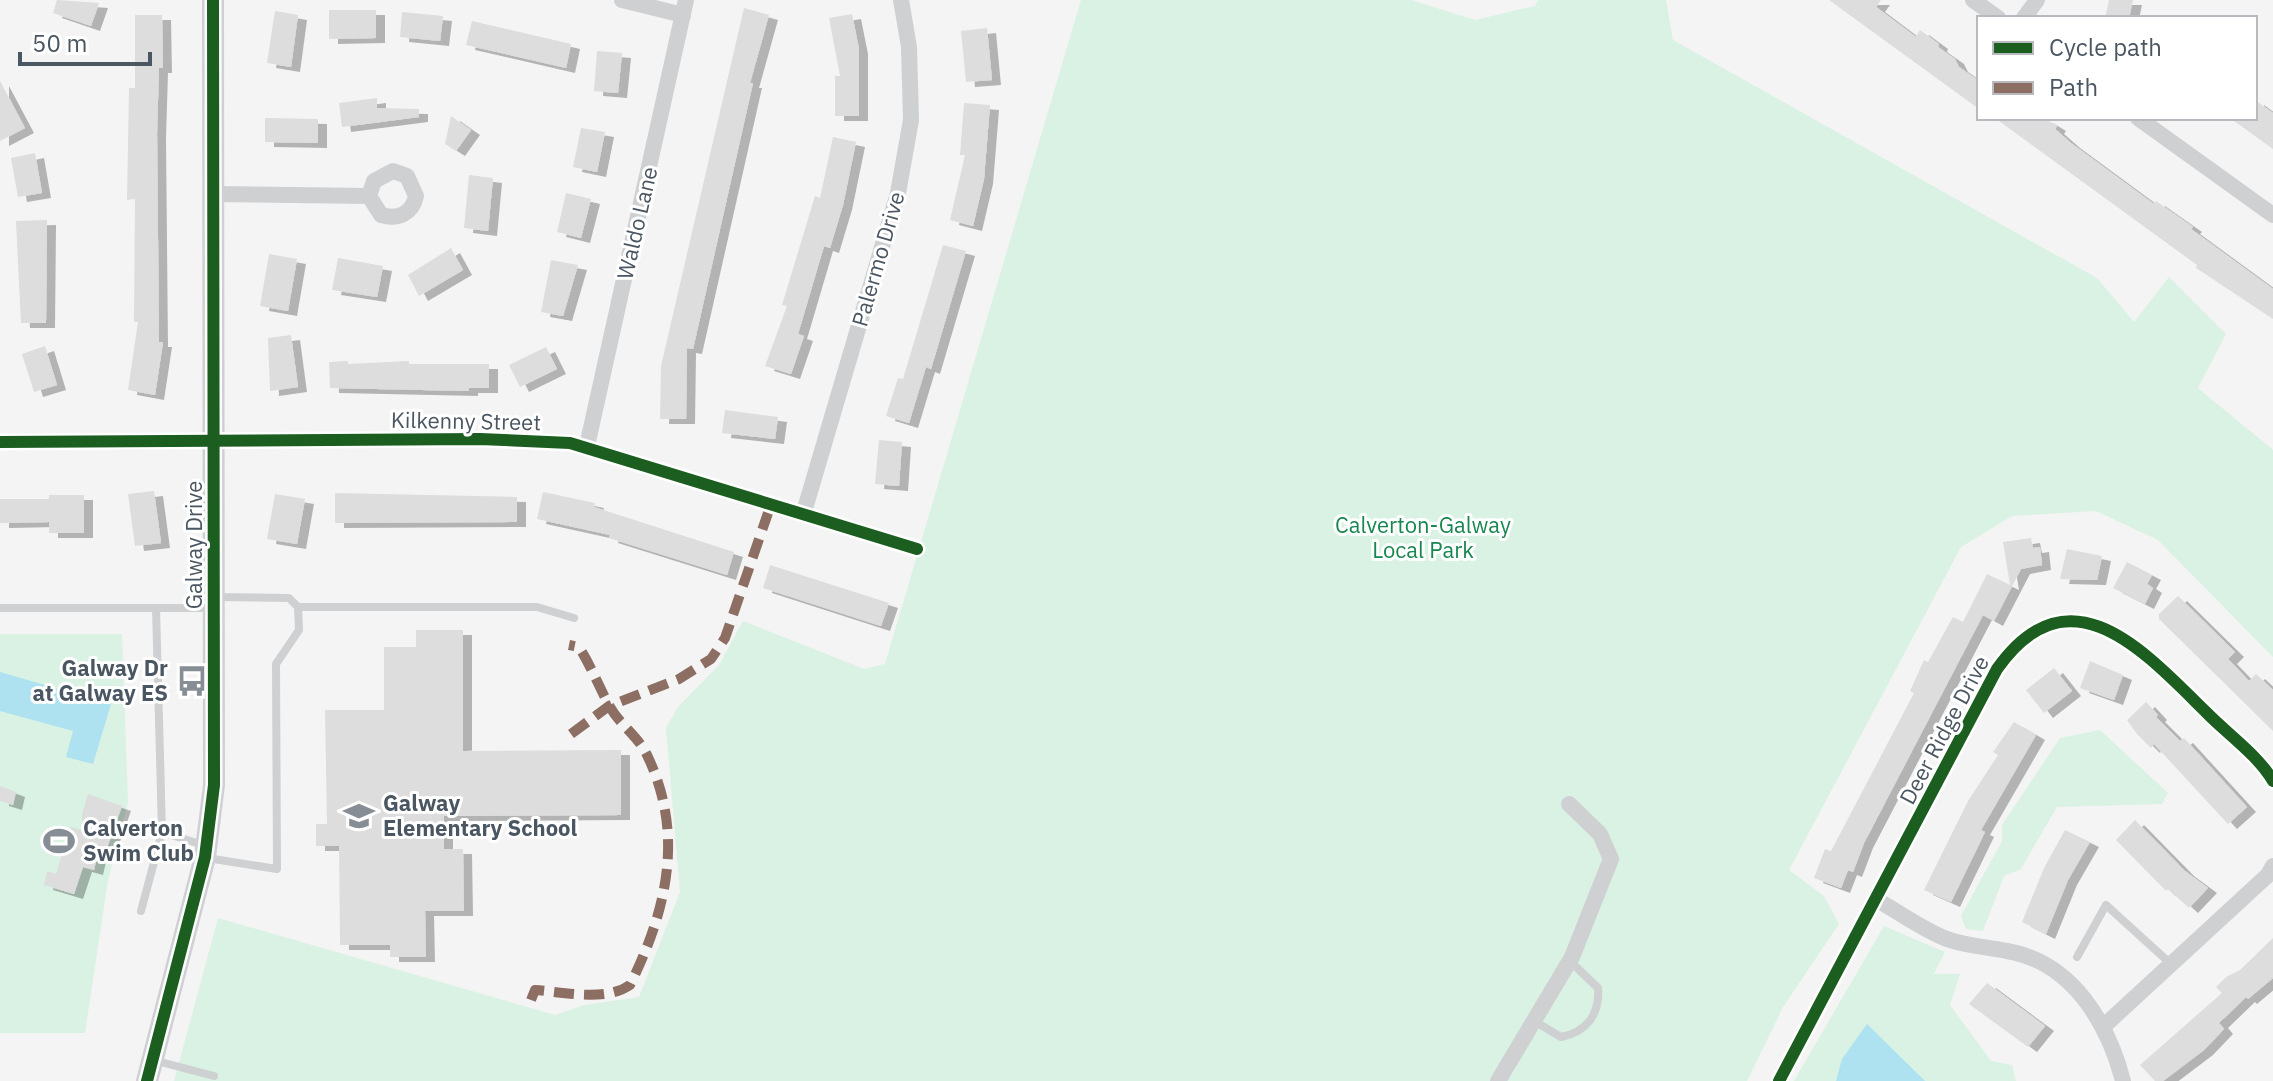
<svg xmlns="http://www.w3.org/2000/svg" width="2273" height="1081" font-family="'IBM Plex Sans',sans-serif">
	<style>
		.green { fill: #d9f2e3 }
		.water { fill: #aee2f0 }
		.building { fill: #ddddde; filter: url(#shadow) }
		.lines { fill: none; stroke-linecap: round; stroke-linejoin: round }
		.lane { stroke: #ced0d2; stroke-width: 8 }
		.street { stroke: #ced0d2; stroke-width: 16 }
		.secondary { stroke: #ced0d4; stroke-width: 22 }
		.quiet { stroke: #8d6e63; stroke-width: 10; stroke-dasharray: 20 10; stroke-linecap: butt }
		.cycleway-casing { stroke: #fff; stroke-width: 17 }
		.cycleway { stroke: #1b5e20; stroke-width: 12 }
		.labels { text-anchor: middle; stroke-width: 6; stroke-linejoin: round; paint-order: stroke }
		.street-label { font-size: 22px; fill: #4a5661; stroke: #fff }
		.park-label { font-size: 22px; fill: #17864f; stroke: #fff }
		.poi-label { font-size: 22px; font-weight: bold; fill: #4a5661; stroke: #fff; text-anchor: start }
	</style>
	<defs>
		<filter id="shadow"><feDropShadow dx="9" dy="5" stdDeviation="0" flood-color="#0004"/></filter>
	</defs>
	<rect width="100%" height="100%" fill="#f4f4f4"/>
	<!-- green -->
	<g class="green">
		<polygon points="1081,0 1411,0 1475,20 1535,6 1538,0 1666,0 1673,40 2097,278 2134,322 2169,277 2226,334 2198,388 2273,450 2273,657 2158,540 2096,511 2012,516 1961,547 1789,870 1824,896 1839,924 1783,1007 1747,1081 174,1081 218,918 555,1015 584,1005 639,997 680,892 666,728 678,707 719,665 743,621 864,669 885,664"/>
		<polygon points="0,634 122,634 128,802 108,880 85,1033 0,1033"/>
		<polygon points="2100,730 2168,793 2162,804 2057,807 2021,869 2004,876 1983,931 1966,929 1961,916 2002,841 2002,825 2060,738"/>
		<polygon points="1884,926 1945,952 1934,974 1960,974 1950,1005 1991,1061 2012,1065 2016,1081 1794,1081"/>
	</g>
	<!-- water -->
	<g class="water">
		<polygon points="0,672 111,704 93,764 66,757 73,731 0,711"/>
		<polygon points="1867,1024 1925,1081 1836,1081 1842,1059"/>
	</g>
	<!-- building -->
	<g class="building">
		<polygon points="57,0 99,3 91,26 53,13"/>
		<polygon points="1829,0 1881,0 1876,7 1916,37 1920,30 1939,44 1938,47 1955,59 1959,67 1979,81 1979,109"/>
		<polygon points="2109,0 2133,0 2129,18 2105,18"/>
		<polygon points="744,8 769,15 750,83 753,83 693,349 687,348 686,419 660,419 661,366"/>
		<polygon points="329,10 376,10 376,38 329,39"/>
		<polygon points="275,11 298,15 291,67 267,63"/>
		<polygon points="402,12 443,16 440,41 400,37"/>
		<polygon points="852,14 859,49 859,116 835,116 835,76 840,76 829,18"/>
		<polygon points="135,15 162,15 163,68 159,68 157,133 159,342 163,342 155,395 128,390 138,322 134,322 135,199 127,200 129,88 135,88"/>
		<polygon points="472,21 571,44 566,68 466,45"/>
		<polygon points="987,28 992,80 966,82 961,31"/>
		<polygon points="597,51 622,53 618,93 594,91"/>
		<polygon points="0,81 25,128 0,141"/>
		<polygon points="377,98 377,108 419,109 419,117 342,127 339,103"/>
		<polygon points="2255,100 2273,113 2273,149 2230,118 2255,118"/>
		<polygon points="964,103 990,105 984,179 973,226 950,220 965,155 960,155"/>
		<polygon points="451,116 471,130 456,151 445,144"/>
		<polygon points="265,118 318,119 318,143 265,142"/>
		<polygon points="1995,118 2044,118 2057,126 2055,129 2071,143 2154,204 2156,201 2193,227 2191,229 2273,289 2273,319 2196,268 2197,265"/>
		<polygon points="581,128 605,132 597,172 573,167"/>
		<polygon points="833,137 856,142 843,205 830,248 824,246 798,334 804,336 791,374 765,366 787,306 782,305 815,196 820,198"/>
		<polygon points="35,153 42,193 18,197 11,158"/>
		<polygon points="469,175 493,178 488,231 464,228"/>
		<polygon points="566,193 591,199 581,238 557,232"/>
		<polygon points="47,220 46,323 21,323 16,221"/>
		<polygon points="943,245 966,251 931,369 926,367 909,423 886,416 898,378 903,379"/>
		<polygon points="451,248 463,270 419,296 408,275"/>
		<polygon points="269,254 297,259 288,311 260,306"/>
		<polygon points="338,258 383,266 377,297 332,290"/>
		<polygon points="551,260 578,265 563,316 541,312"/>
		<polygon points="291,335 298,387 270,391 268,338"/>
		<polygon points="45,346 57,385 34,392 22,354"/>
		<polygon points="546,347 557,369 520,387 509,365"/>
		<polygon points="348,361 348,364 409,361 409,364 489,364 489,388 469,388 469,391 330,388 329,362"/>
		<polygon points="725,410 778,417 775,439 722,433"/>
		<polygon points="879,440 902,442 899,486 875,484"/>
		<polygon points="154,491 161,543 135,546 128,494"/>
		<polygon points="543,492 595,503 594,507 734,552 727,575 609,538 610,535 537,519"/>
		<polygon points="335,493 517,497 517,522 335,523"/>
		<polygon points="275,494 305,499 297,544 267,539"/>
		<polygon points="49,495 84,495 84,533 49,533 49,522 0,523 0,499 49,499"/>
		<polygon points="2031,538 2033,548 2040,547 2042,565 2021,569 1994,621 1983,615 1864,843 1853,872 1848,870 1841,888 1814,878 1825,849 1831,851 1914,693 1910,691 1924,660 1928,662 1953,617 1963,622 1987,574 2010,585 2003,542"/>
		<polygon points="2067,549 2102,556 2097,580 2060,579"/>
		<polygon points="2127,562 2152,575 2147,584 2153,588 2145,604 2113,588"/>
		<polygon points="770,565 889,603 881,626 763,588"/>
		<polygon points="2178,596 2235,652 2228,659 2249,681 2256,674 2273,690 2273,731 2159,619 2159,614"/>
		<polygon points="416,630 463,630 463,751 621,750 621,815 444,816 444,849 463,849 464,911 425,911 426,957 390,957 390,945 340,945 339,846 316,846 316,824 327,824 325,710 384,710 384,647 416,647"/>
		<polygon points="2090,661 2123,675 2114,700 2080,688"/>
		<polygon points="2054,668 2072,691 2044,713 2026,690"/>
		<polygon points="2146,702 2158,715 2156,717 2180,741 2184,738 2247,807 2228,824 2154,744 2151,748 2137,734 2127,720"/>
		<polygon points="2014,722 2036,735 1981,830 1985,832 1951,902 1924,890 1968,801 1998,755 1993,752"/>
		<polygon points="0,786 16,792 13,805 0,801"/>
		<polygon points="88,794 122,806 103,859 97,857 94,870 83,867 74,894 44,885 47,871 56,874 70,827 82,830 82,814"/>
		<polygon points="2135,820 2185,871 2208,888 2189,908 2168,889 2166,891 2116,840"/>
		<polygon points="2065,830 2090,842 2068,880 2046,934 2022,922 2044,868"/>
		<polygon points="2273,938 2273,978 2248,999 2246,997 2219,1023 2224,1029 2204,1050 2163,1081 2155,1081 2140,1065 2222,993 2216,987 2226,977 2240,970"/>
		<polygon points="1987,983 2045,1026 2028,1047 1969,1004"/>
	</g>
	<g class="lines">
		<!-- lane -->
		<g class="lane">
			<polyline points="216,597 289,598 298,607 537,607 574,618"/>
			<polyline points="0,608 213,608"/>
			<polyline points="162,832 203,845"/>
			<polyline points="207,858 277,869 276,664 299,630 298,607"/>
			<polyline points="141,911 162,832 156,608"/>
			<polyline points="2077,957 2106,905 2171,964"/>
			<path d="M1534,1021l27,16c26,-5 39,-23 37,-49l-28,-27"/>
			<polyline points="153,1060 214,1076"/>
		</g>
		<!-- street -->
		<g class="street">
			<polyline points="622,0 683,15"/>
			<polyline points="1973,0 1998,18"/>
			<polyline points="2024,18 2037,0"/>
			<polyline points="2138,118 2273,215"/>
			<path d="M213,194l156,2 12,19c17,5 31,-1 35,-19l-9,-20 -14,-5 -19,10 -5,15"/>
			<polyline points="0,442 480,439 570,443 917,549"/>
			<polyline points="587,446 686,0"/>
			<polyline points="804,512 898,193 911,120 909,47 901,0"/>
			<path d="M1877,900c22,12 46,30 70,39 19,7 40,8 60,12 65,11 101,72 116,130"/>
			<polyline points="2105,1025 2268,875 2273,866"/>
			<polyline points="1498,1081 1572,957 1611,859 1600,834 1569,804"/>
			<path d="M1779,1081l218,-412c72,-102 147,-18 208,42 21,22 53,44 68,70"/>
		</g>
		<!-- secondary -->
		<polyline class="secondary" points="147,1081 205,857 214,785 213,0"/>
		<!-- quiet -->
		<g class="quiet">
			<polyline points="571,734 609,706 679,679 711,659 725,638 768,513"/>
			<path d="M531,1000l4,-10c28,2 71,12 95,-5 37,-75 55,-151 17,-230 -9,-19 -27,-30 -37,-48 -11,-20 -19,-41 -31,-60l-10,-2"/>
		</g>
		<defs>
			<g id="cycleway">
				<polyline points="0,442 480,439 570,443 917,549"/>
				<polyline points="147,1081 205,857 214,785 213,0"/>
				<path d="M1779,1081l218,-412c72,-102 147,-18 208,42 21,22 53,44 68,70"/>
			</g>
		</defs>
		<!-- cycleway casing -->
		<use href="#cycleway" class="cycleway-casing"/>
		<!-- cycleway -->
		<use href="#cycleway" class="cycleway"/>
	</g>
	<!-- icons -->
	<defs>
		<symbol id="bus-bare" viewBox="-9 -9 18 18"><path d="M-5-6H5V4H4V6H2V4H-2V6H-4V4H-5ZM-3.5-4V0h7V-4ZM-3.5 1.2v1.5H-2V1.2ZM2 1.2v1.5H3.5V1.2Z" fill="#868d94" stroke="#fff" stroke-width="2.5" paint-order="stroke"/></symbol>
		<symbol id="school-bare" viewBox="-9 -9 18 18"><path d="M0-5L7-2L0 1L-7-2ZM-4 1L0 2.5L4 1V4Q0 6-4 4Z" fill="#868d94" stroke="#fff" stroke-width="2.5" paint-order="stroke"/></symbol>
		<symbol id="stadium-bare" viewBox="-9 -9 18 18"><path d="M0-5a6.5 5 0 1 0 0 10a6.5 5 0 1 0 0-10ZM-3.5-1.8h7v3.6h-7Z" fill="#868d94" stroke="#fff" stroke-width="2.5" paint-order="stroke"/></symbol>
	</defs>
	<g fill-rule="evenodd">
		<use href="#bus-bare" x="170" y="659" width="44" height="44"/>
		<use href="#school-bare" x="337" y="794" width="44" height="44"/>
		<use href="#stadium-bare" x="37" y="819" width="44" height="44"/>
	</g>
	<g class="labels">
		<!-- street labels -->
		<g class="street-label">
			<text transform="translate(637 223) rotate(-77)" y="8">Waldo Lane</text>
			<text transform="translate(878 259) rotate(-74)" y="8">Palermo Drive</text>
			<text transform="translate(466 421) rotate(1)" y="8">Kilkenny Street</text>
			<text transform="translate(194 545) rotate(-90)" y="8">Galway Drive</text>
			<text transform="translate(1944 730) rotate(-62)" y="8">Deer Ridge Drive</text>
		</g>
		<!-- park labels -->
		<g class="park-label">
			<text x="1423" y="533">Calverton-Galway<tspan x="1423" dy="25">Local Park</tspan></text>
		</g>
		<!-- poi labels -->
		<g class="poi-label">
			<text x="168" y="676" text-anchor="end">Galway Dr<tspan x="168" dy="25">at Galway ES</tspan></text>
			<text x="383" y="811">Galway<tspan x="383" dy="25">Elementary School</tspan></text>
			<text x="83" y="836">Calverton<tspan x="83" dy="25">Swim Club</tspan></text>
		</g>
	</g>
	<!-- legend -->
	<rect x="1977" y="16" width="280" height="104" fill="#ffffff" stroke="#b7bbc0" stroke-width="2"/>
	<rect x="1993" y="42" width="40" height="12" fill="#1b5e20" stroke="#b7bbc0" stroke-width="2"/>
	<text x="2049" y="56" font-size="24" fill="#4a5661">Cycle path</text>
	<rect x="1993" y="82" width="40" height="12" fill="#8d6e63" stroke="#b7bbc0" stroke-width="2"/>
	<text x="2049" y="96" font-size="24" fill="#4a5661">Path</text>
	<!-- scale -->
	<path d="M20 52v12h130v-12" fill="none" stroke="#4a5661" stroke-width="4"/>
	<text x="32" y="52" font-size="24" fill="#4a5661" stroke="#ffffff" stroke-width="6" paint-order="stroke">50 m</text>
</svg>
